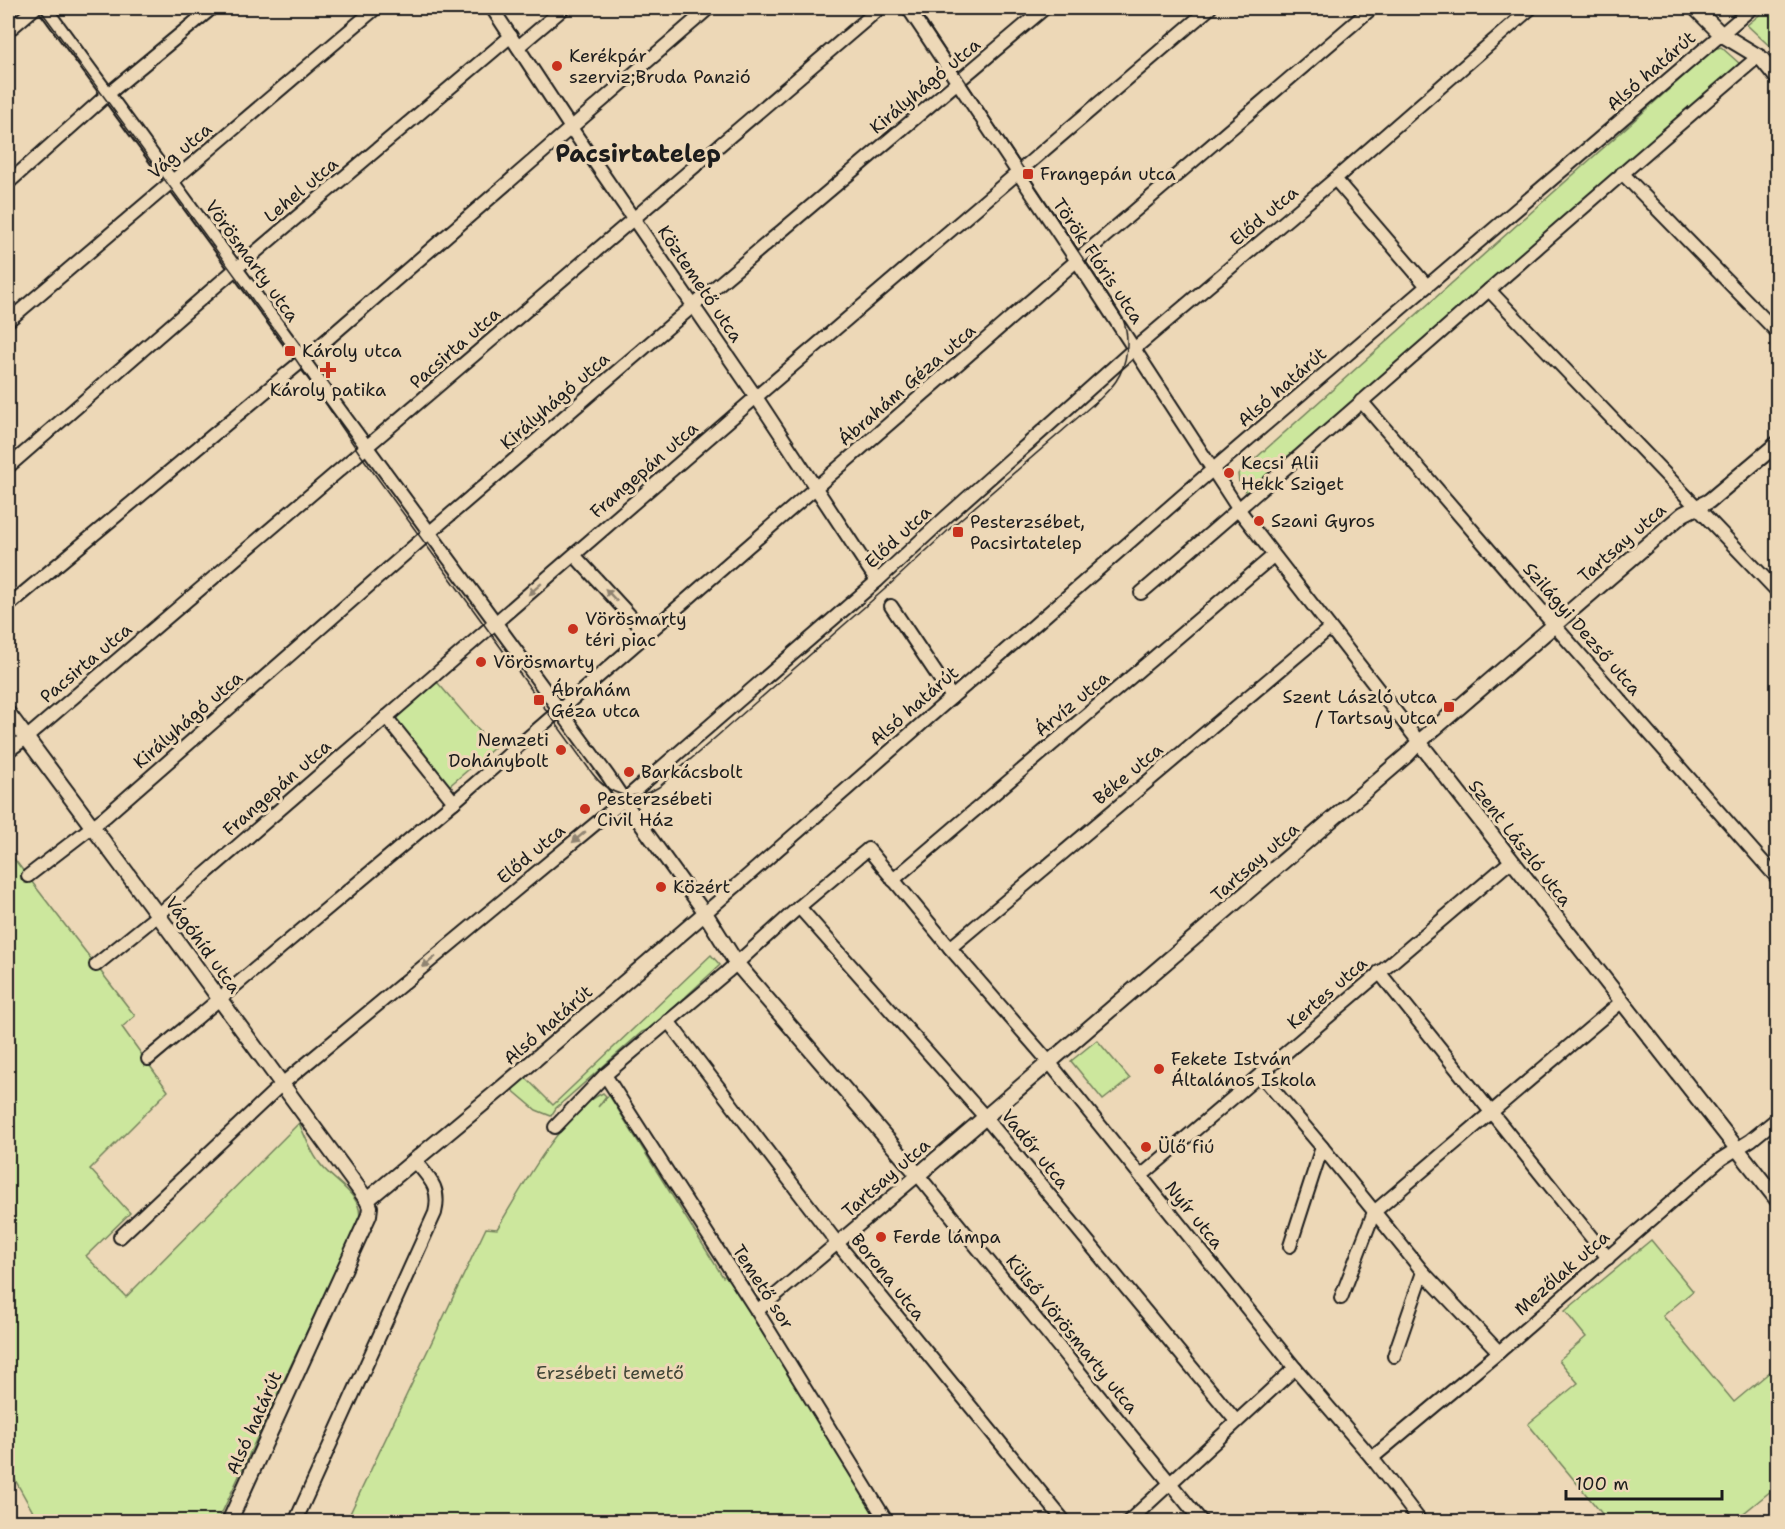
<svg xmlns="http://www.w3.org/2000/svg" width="1785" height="1529" font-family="'Shantell Sans',sans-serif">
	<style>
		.green { fill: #cce79d; stroke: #74825c; stroke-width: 1.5 }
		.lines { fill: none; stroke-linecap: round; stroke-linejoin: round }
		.minor-casing { stroke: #1c1c1c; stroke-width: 16 }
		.tertiary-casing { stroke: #1c1c1c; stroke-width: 18 }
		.minor { stroke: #edd8b7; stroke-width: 12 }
		.tertiary { stroke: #edd8b7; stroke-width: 14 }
		.tram { stroke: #1c1c1c; stroke-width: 1.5 }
		.oneway { fill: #8f8371 }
		.poi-dot { fill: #c8321e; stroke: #edd8b7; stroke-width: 2 }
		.labels { text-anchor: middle; stroke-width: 6; stroke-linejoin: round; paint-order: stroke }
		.poi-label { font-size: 18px; fill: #1c1c1c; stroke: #edd8b7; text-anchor: start }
		.street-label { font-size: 18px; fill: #1c1c1c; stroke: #edd8b7 }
		.park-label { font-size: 18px; fill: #3f4536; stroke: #edd8b7 }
		.district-label { font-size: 24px; font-weight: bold; fill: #1c1c1c; stroke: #edd8b7 }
	</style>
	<rect width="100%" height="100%" fill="#edd8b7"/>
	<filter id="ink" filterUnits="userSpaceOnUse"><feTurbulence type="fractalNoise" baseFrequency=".0167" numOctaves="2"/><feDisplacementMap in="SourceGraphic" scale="12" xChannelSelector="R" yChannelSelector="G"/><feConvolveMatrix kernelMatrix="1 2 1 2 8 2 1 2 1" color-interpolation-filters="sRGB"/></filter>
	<g filter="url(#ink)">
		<!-- green -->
		<g class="green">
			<polygon points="1768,8 1777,8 1777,53 1747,25"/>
			<polygon points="1721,47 1740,64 1736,69 1253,494 1246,492 1239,482 1238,474 1714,49"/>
			<polygon points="437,682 494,748 448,787 392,721"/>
			<path d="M8,851l127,165 -13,11 46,64 -78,78 40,44 -44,43 40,41 173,-174c6,13 11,27 19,38 12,20 47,33 41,59l-141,301h-180l-30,-54z"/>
			<polygon points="711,955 720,965 652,1028 642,1032 556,1108 551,1116 536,1110 510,1088 524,1076 553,1105"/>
			<polygon points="1097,1040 1130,1079 1103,1100 1071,1061"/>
			<path d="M603,1093l3,3 -8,11 11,-12 114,182 8,-5 148,249 -533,1 140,-294 11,1c23,-38 66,-118 106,-136z"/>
			<polygon points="1651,1240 1693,1291 1663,1316 1734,1402 1777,1366 1777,1486 1734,1521 1608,1521 1528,1424 1578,1383 1559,1360 1586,1337 1565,1311"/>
		</g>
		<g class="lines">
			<defs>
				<g id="minor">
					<polyline points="45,8 608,776 634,815 705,913 1204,477 1752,8"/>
					<polyline points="492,8 567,122 756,397 877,581"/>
					<polyline points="908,8 1077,261 1239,510 1419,742"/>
					<polyline points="8,31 35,8"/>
					<polyline points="518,47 564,8"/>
					<polyline points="1622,173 1778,333"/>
					<polyline points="1335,179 1427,286"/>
					<polyline points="8,183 108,94 212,8"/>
					<polyline points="1489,290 1778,592"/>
					<polyline points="8,321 376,8"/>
					<polyline points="1361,401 1554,625 1778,879"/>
					<polyline points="8,467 232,272 511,36"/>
					<polyline points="574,555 647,634"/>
					<path d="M1141,593c207,-177 410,-360 618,-537"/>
					<polyline points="8,606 308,356 709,8"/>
					<polyline points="891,606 952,697"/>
					<polyline points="386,717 454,802"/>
					<polyline points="8,751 26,738 880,8"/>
					<polyline points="28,876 106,816 429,533 693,306 1045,8"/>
					<polyline points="893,880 1273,556"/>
					<polyline points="799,907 985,1117 1236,1421"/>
					<polyline points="950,948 1330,628"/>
					<polyline points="96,965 158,915 756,397 1210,8"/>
					<polyline points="1379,972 1608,1258"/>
					<polyline points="668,1021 838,1244 1065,1522"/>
					<polyline points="148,1059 454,802 1082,256 1372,8"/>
					<polyline points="605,1075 757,1311 887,1522"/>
					<polyline points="1261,1075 1322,1147 1423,1272 1499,1352"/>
					<polyline points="555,1127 605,1075 727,972 799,907 868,849 950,948 1049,1062 1295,1368 1372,1458 1421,1522"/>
					<polyline points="1141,1176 1511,861"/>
					<polyline points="120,1237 282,1084 624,800 877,581 946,517 1134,349 1335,179 1531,8"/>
					<polyline points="1290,1246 1322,1147"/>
					<polyline points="1341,1298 1374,1212 1621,1002"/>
					<polyline points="757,1311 918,1175 1202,1522"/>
					<polyline points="1394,1356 1423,1272"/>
					<polyline points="1372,1458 1499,1352 1721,1159 1751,1140 1778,1118"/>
					<path d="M295,1522l140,-309c6,-25 -5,-34 -20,-52"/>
					<polyline points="1128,1522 1295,1368"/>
				</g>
				<g id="tertiary">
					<polyline points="1695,8 1721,34 1761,58 1778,79"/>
					<polyline points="8,713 158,915 367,1200 370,1207 369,1215 229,1522"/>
					<polyline points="1419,742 1778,1201"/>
					<polyline points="367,1200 503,1087 705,913 737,964 918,1175 1407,755 1419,742 1683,514 1709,501 1778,443"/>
				</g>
			</defs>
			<!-- minor casing -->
			<use href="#minor" class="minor-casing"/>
			<!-- tertiary casing -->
			<use href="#tertiary" class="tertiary-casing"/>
			<!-- minor -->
			<use href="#minor" class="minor"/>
			<!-- tertiary -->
			<use href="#tertiary" class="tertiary"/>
			<!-- tram -->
			<g class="tram">
				<path d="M39,8l251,343 70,103 232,319c17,23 42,30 67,14l226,-198 70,-65 143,-124"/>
				<path d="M917,8l206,311c7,19 5,44 -7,62 -6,9 -15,16 -23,25"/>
			</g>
		</g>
		<!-- one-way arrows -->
		<defs><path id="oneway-solid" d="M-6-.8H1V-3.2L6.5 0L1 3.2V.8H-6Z" transform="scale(1.5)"/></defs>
		<g class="oneway">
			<use href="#oneway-solid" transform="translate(535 589) rotate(139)"/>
			<use href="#oneway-solid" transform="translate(611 595) rotate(-133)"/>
			<use href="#oneway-solid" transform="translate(579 837) rotate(140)"/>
			<use href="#oneway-solid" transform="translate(429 962) rotate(140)"/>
		</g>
	</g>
	<!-- markers -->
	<g class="poi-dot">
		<circle cx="557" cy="66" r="6"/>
		<rect x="1022" y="168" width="12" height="12" rx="3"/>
		<rect x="284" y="345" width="12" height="12" rx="3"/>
		<path d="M325 361h6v6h6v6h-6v6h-6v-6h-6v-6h6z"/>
		<circle cx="1229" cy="473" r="6"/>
		<circle cx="1259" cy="521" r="6"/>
		<rect x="952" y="526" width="12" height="12" rx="3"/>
		<circle cx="573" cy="629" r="6"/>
		<circle cx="481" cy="662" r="6"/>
		<rect x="533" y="694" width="12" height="12" rx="3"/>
		<rect x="1443" y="701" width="12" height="12" rx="3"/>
		<circle cx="561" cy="750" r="6"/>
		<circle cx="629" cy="772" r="6"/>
		<circle cx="585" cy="809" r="6"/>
		<circle cx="661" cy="887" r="6"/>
		<circle cx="1159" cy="1069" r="6"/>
		<circle cx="1146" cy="1147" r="6"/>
		<circle cx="881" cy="1237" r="6"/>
	</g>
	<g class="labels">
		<!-- poi labels -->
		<g class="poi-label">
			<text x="569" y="62">Kerékpár<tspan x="569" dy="21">szerviz;Bruda Panzió</tspan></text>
			<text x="1040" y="180">Frangepán utca</text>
			<text x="302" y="357">Károly utca</text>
			<text x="328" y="396" text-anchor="middle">Károly patika</text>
			<text x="1241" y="469">Kecsi Alii<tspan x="1241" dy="21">Hekk Sziget</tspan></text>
			<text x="1271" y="527">Szani Gyros</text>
			<text x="970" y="528">Pesterzsébet,<tspan x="970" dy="21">Pacsirtatelep</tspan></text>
			<text x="585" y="625">Vörösmarty<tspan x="585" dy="21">téri piac</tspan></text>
			<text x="493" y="668">Vörösmarty</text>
			<text x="551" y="696">Ábrahám<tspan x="551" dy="21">Géza utca</tspan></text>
			<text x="1437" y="703" text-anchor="end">Szent László utca<tspan x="1437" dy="21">/ Tartsay utca</tspan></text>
			<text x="549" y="746" text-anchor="end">Nemzeti<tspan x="549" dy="21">Dohánybolt</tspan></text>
			<text x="641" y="778">Barkácsbolt</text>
			<text x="597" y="805">Pesterzsébeti<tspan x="597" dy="21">Civil Ház</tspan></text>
			<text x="673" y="893">Közért</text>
			<text x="1171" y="1065">Fekete István<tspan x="1171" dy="21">Általános Iskola</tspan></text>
			<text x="1158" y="1153">Ülő fiú</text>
			<text x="893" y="1243">Ferde lámpa</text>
		</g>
		<!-- street labels -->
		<g class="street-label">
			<text transform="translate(1651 71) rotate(-41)" y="6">Alsó határút</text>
			<text transform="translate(925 86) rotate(-40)" y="6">Királyhágó utca</text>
			<text transform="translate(180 151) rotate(-40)" y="6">Vág utca</text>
			<text transform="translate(301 190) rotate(-40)" y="6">Lehel utca</text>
			<text transform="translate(1264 216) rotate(-40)" y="6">Előd utca</text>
			<text transform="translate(252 261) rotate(54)" y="6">Vörösmarty utca</text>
			<text transform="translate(1098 261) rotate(56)" y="6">Török Flóris utca</text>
			<text transform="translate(700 284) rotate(56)" y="6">Köztemető utca</text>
			<text transform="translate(455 348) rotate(-41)" y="6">Pacsirta utca</text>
			<text transform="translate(907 385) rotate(-41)" y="6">Ábrahám Géza utca</text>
			<text transform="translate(1282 387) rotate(-41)" y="6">Alsó határút</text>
			<text transform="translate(555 401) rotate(-41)" y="6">Királyhágó utca</text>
			<text transform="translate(644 470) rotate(-41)" y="6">Frangepán utca</text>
			<text transform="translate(898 537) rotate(-43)" y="6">Előd utca</text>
			<text transform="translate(1622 543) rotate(-41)" y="6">Tartsay utca</text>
			<text transform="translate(1582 629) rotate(49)" y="6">Szilágyi Dezső utca</text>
			<text transform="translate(86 663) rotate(-40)" y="6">Pacsirta utca</text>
			<text transform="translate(1072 704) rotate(-40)" y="6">Árvíz utca</text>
			<text transform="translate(914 706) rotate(-41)" y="6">Alsó határút</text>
			<text transform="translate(188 720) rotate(-41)" y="6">Királyhágó utca</text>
			<text transform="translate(1128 774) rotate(-40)" y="6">Béke utca</text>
			<text transform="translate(277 788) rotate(-41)" y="6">Frangepán utca</text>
			<text transform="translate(1520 843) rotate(52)" y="6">Szent László utca</text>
			<text transform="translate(531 854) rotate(-40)" y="6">Előd utca</text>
			<text transform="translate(1255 862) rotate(-41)" y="6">Tartsay utca</text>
			<text transform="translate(203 945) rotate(54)" y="6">Vágóhíd utca</text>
			<text transform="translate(1327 993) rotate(-41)" y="6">Kertes utca</text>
			<text transform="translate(548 1025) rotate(-41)" y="6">Alsó határút</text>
			<text transform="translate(1035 1149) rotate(51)" y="6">Vadőr utca</text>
			<text transform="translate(886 1178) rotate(-41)" y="6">Tartsay utca</text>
			<text transform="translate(1194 1215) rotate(51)" y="6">Nyír utca</text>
			<text transform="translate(1562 1273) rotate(-41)" y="6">Mezőlak utca</text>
			<text transform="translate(888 1277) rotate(51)" y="6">Borona utca</text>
			<text transform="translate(763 1287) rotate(57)" y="6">Temető sor</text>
			<text transform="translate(1072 1334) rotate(51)" y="6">Külső Vörösmarty utca</text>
			<text transform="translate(254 1423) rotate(-66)" y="6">Alsó határút</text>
		</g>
		<!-- park labels -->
		<g class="park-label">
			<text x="610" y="1379">Erzsébeti temető</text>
		</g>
		<!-- district labels -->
		<g class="district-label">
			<text x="638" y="162">Pacsirtatelep</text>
		</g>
	</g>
	<!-- margin -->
	<rect width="1785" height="1529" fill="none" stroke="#edd8b7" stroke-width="30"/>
	<rect x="15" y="15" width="1755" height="1499" fill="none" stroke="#1c1c1c" stroke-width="2" filter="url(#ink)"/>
	<!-- scale -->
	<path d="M1566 1490v9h156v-9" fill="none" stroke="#1c1c1c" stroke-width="3"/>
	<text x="1575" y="1490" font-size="18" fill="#1c1c1c" stroke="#edd8b7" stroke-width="4.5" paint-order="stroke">100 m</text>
</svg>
